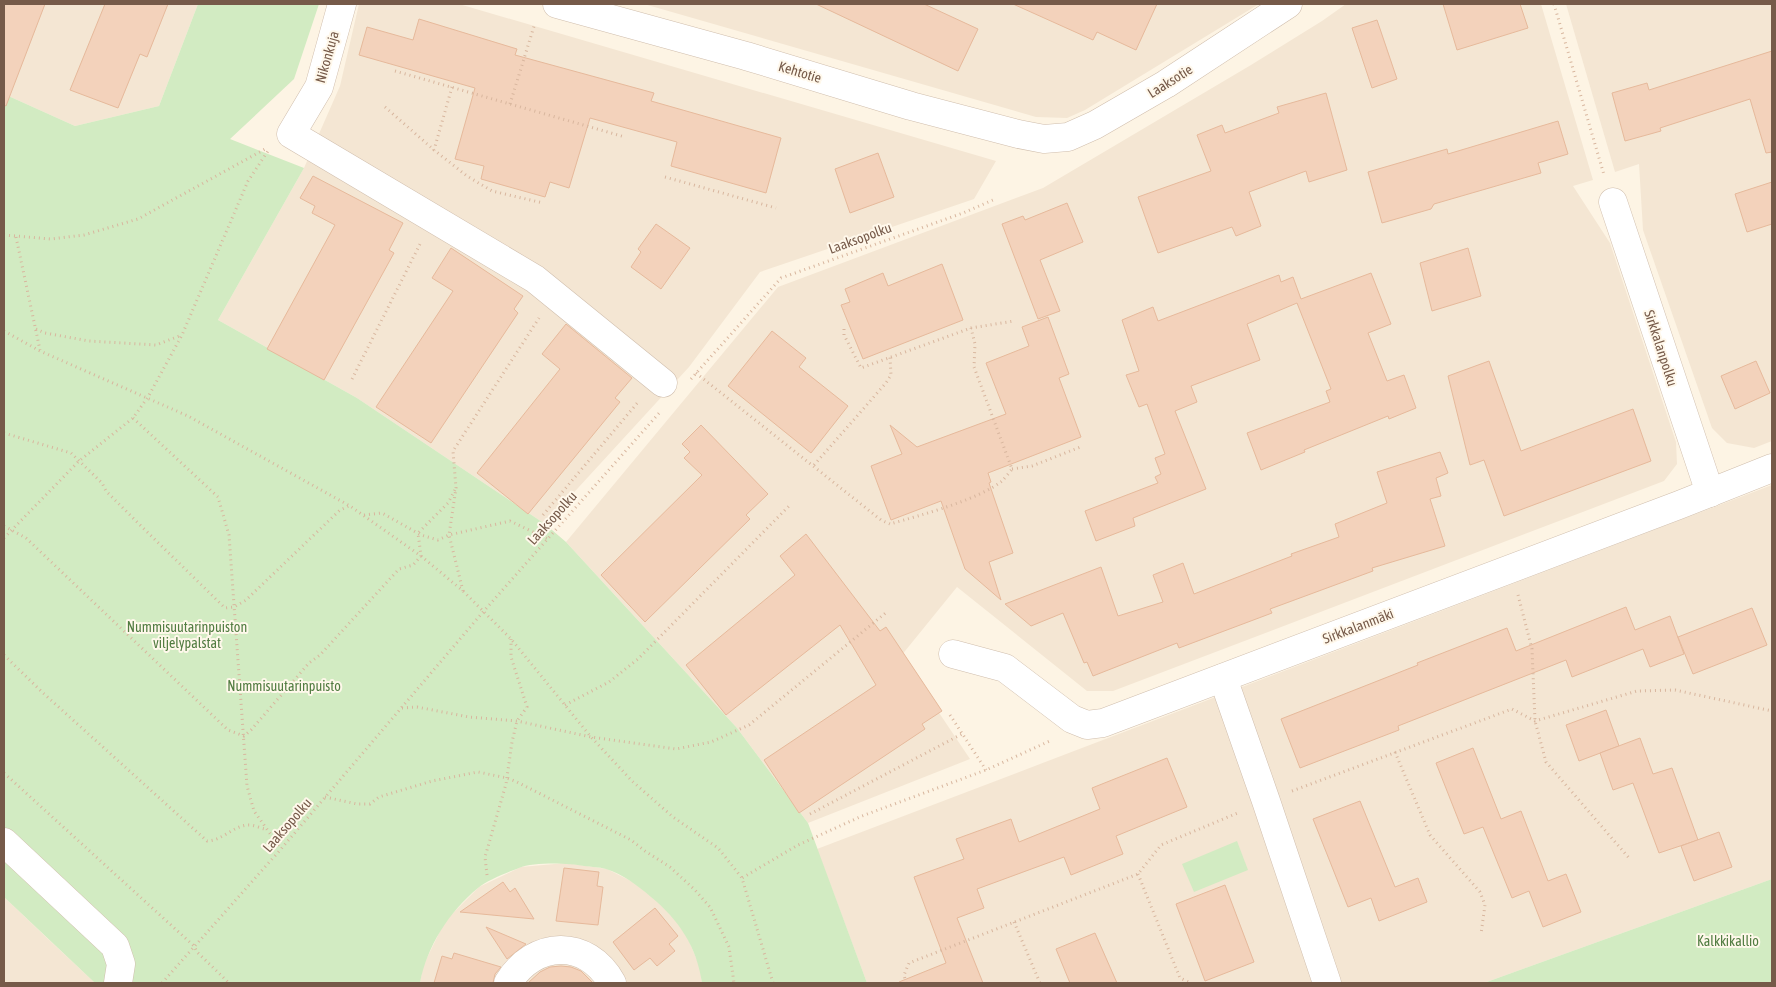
<svg xmlns="http://www.w3.org/2000/svg" width="1776" height="987" font-family="'Asap Condensed',sans-serif">
	<style>
		.residential { fill: #f4e6d3 }
		.green { fill: #d2ebc2 }
		.building { fill: #f3d2bb; stroke: #e6b99b }
		.lines { fill: none; stroke-linecap: round; stroke-linejoin: round }
		.minor-casing { stroke: #d0bead; stroke-width: 29 }
		.path { stroke: #d8b69e; stroke-width: 3; stroke-dasharray: 1 4; stroke-linecap: butt }
		.minor { stroke: #fff; stroke-width: 28 }
		.labels { text-anchor: middle; stroke-width: 4; stroke-linejoin: round; paint-order: stroke }
		.street-label { font-size: 14px; fill: #765a49; stroke: #fff8eb }
		.park-label { font-size: 14px; fill: #517c41; stroke: #fff8eb }
	</style>
	<rect width="100%" height="100%" fill="#fdf4e4"/>
	<!-- residential -->
	<g class="residential">
		<polygon points="4,4 198,4 159,106 75,126 4,94"/>
		<polygon points="359,4 459,4 996,161 974,199 760,272 689,367 545,524 357,398 218,320 304,168 340,86"/>
		<polygon points="644,4 1259,4 1085,110 1067,118 1036,117"/>
		<polygon points="1346,4 1541,4 1593,180 1573,186 1610,243 1676,442 1677,464 1664,481 1113,691 1087,691 957,587 901,656 970,759 808,823 737,728 566,542 778,287 1043,188 1251,65 1322,21"/>
		<polygon points="1566,4 1772,4 1772,441 1754,448 1727,443 1712,428 1643,230 1639,164 1615,172"/>
		<polygon points="1772,485 1772,879 1484,983 867,983 817,849"/>
		<polygon points="566,863 607,869 633,882 656,900 676,919 688,939 700,967 702,983 420,983 423,966 445,921 479,887 521,867"/>
		<polygon points="4,897 48,939 95,983 4,983"/>
	</g>
	<!-- green -->
	<g class="green">
		<path d="M198,4h121l-25,75 -64,60 74,29 -86,152 139,78 188,126 21,18 171,186 71,95 59,160h-165c-5,-36 -23,-63 -51,-86 -13,-11 -28,-23 -45,-28 -7,-2 -15,-2 -22,-3 -16,-3 -50,-4 -65,2 -11,4 -32,12 -41,20 -29,24 -51,58 -58,95h-325l-91,-86v-803l71,32 84,-20z"/>
		<polygon points="1237,841 1248,870 1194,892 1182,864"/>
		<polygon points="1772,879 1772,983 1484,983"/>
	</g>
	<!-- building -->
	<g class="building">
		<polygon points="4,4 45,4 6,106 4,105"/>
		<polygon points="105,4 168,4 147,57 140,54 118,108 70,90"/>
		<polygon points="816,4 924,4 978,29 958,71"/>
		<polygon points="1013,4 1157,4 1136,50 1097,32 1093,40"/>
		<polygon points="1443,4 1520,4 1528,28 1457,50"/>
		<polygon points="419,19 517,49 515,55 654,93 651,101 781,138 766,193 671,166 677,142 590,118 569,188 550,182 545,197 481,179 484,166 455,159 475,88 359,55 367,27 413,40"/>
		<polygon points="1377,20 1397,79 1372,88 1352,28"/>
		<polygon points="1772,51 1772,152 1766,153 1750,99 1660,128 1661,131 1625,141 1612,93 1647,83 1649,90"/>
		<polygon points="1326,93 1347,170 1309,182 1306,171 1249,192 1261,226 1236,236 1232,227 1158,253 1138,197 1211,171 1197,135 1222,125 1225,133 1279,113 1277,107"/>
		<polygon points="1558,121 1568,154 1538,163 1541,173 1434,204 1431,209 1382,223 1368,172 1447,149 1448,154"/>
		<polygon points="878,153 894,197 850,213 835,169"/>
		<polygon points="313,176 403,223 389,250 394,253 324,380 267,349 335,225 312,213 315,206 300,198"/>
		<polygon points="1772,182 1772,224 1747,232 1735,194"/>
		<polygon points="1067,203 1083,242 1040,260 1060,311 1038,319 1002,224 1023,216 1025,220"/>
		<polygon points="656,224 690,248 661,289 631,267 641,252 638,249"/>
		<polygon points="451,248 523,296 514,309 518,313 431,443 376,407 453,291 432,278"/>
		<polygon points="1468,248 1481,296 1432,311 1420,263"/>
		<polygon points="942,264 963,320 863,359 841,305 850,302 845,289 883,273 888,286"/>
		<polygon points="1371,273 1391,324 1368,333 1387,381 1404,375 1416,408 1389,419 1388,416 1304,450 1305,452 1261,470 1247,433 1330,402 1326,391 1331,389 1297,303 1247,324 1260,360 1191,386 1197,402 1175,411 1206,489 1133,518 1135,526 1096,541 1085,511 1158,483 1155,477 1161,474 1155,458 1165,454 1147,404 1139,407 1126,375 1139,371 1122,320 1153,307 1158,321 1279,275 1281,282 1293,277 1301,299"/>
		<polygon points="1048,317 1069,374 1059,378 1081,437 988,473 991,482 989,483 1013,553 989,562 1001,600 965,569 941,501 891,520 871,466 902,454 890,425 917,447 1006,414 986,363 1029,346 1022,327"/>
		<polygon points="566,324 632,378 615,398 620,402 528,514 477,473 560,369 542,354"/>
		<polygon points="772,331 806,358 799,367 848,406 811,453 728,386"/>
		<polygon points="1489,361 1521,451 1633,409 1651,461 1504,516 1484,460 1470,465 1448,376"/>
		<polygon points="1756,361 1770,393 1735,409 1721,376"/>
		<polygon points="701,425 768,494 746,515 750,519 645,622 601,575 702,475 684,458 690,452 682,444"/>
		<polygon points="1440,452 1448,473 1436,478 1441,496 1430,499 1445,546 1372,568 1373,571 1270,609 1272,613 1179,648 1177,643 1093,676 1087,662 1084,663 1063,613 1031,626 1005,604 1101,567 1118,616 1163,602 1153,575 1183,563 1194,594 1292,556 1291,554 1339,537 1335,524 1387,503 1377,472"/>
		<polygon points="806,534 880,631 886,627 942,711 922,724 925,729 799,813 764,760 876,685 840,625 726,715 686,665 795,575 780,556"/>
		<polygon points="1626,607 1635,630 1670,616 1684,654 1650,667 1643,649 1572,677 1566,660 1398,726 1399,730 1300,768 1281,719 1418,665 1417,663 1507,628 1516,651"/>
		<polygon points="1752,608 1767,645 1693,674 1678,637"/>
		<polygon points="1606,710 1619,746 1579,761 1566,725"/>
		<polygon points="1640,738 1653,774 1672,768 1698,840 1659,853 1633,783 1613,790 1600,753"/>
		<polygon points="1473,748 1501,819 1521,811 1548,881 1566,874 1581,912 1543,927 1529,891 1512,898 1483,827 1464,834 1436,763"/>
		<polygon points="1167,758 1187,807 1116,836 1123,854 1071,875 1064,857 977,889 984,908 957,918 983,983 899,983 899,982 946,963 914,877 964,859 956,839 1011,819 1019,842 1100,809 1092,788"/>
		<polygon points="1360,801 1395,887 1418,878 1427,902 1379,921 1371,898 1348,907 1313,819"/>
		<polygon points="1719,832 1732,867 1694,881 1681,846"/>
		<polygon points="564,868 599,872 597,886 603,887 598,925 556,921"/>
		<polygon points="503,882 510,892 515,888 534,919 460,912"/>
		<polygon points="1225,885 1254,962 1205,981 1176,904"/>
		<polygon points="655,908 678,936 669,944 675,951 657,966 650,958 634,970 613,942"/>
		<polygon points="486,927 526,944 507,959"/>
		<polygon points="1095,933 1117,983 1070,983 1056,949"/>
		<polygon points="454,953 501,967 495,974 493,983 434,983 442,956 452,959"/>
		<polygon points="561,966 571,967 581,971 593,983 528,983 540,972 550,967"/>
	</g>
	<g class="lines">
		<defs>
			<g id="minor">
				<polyline points="342,4 319,87 291,134 535,279 663,383"/>
				<polyline points="557,4 746,56 911,106 1018,134 1044,139 1068,137 1095,125 1166,84 1288,4"/>
				<polyline points="1613,202 1710,493"/>
				<polyline points="953,654 1005,668 1072,719 1087,725 1103,723 1679,505 1772,468"/>
				<polyline points="1223,678 1266,801 1327,983"/>
				<polyline points="4,842 115,946 121,964 118,983"/>
				<path d="M508,983c26,-43 79,-45 104,0"/>
			</g>
		</defs>
		<!-- minor casing -->
		<use href="#minor" class="minor-casing"/>
		<!-- path -->
		<g class="path">
			<polyline points="1554,4 1604,175"/>
			<polyline points="395,71 625,137"/>
			<polyline points="452,87 434,150 467,176 492,191 543,203"/>
			<polyline points="510,104 535,23"/>
			<polyline points="385,107 434,150"/>
			<polyline points="665,177 776,208"/>
			<polyline points="4,235 51,239 84,235 138,219 267,148"/>
			<polyline points="16,237 40,350"/>
			<polyline points="36,329 45,333 89,341 156,345 182,335"/>
			<polyline points="844,329 844,335 861,368 971,328 1014,321"/>
			<polyline points="4,331 40,351 188,416 350,506 421,556 463,591 511,639 591,737 632,781 673,817 718,848 742,878"/>
			<path d="M696,373l185,147 9,4c31,-9 88,-24 112,-43 3,-3 7,-8 10,-12l-38,-102 1,-23 -4,-16"/>
			<polyline points="352,379 420,244"/>
			<polyline points="691,379 781,278 963,213 993,200"/>
			<polyline points="133,418 218,497 229,535 247,786 254,811 281,849"/>
			<polyline points="4,433 71,453 102,483 106,491 137,522 225,608 234,607 246,600 340,510 349,506"/>
			<polyline points="814,465 886,383 891,375 890,357"/>
			<polyline points="1012,469 1032,466 1083,446"/>
			<polyline points="364,515 382,513 421,535 438,540 449,535 510,521 548,539"/>
			<polyline points="543,515 639,401"/>
			<polyline points="4,526 26,538 228,730 244,736 251,730 309,663 320,655 399,569 413,565 421,556 418,533 448,503 456,488"/>
			<polyline points="4,538 79,461 133,418 148,397 182,335 248,181 268,151"/>
			<polyline points="463,591 449,535 456,488 453,451 539,318"/>
			<polyline points="1518,595 1532,649 1535,721 1546,762 1629,858"/>
			<path d="M4,655l38,37 165,149c15,0 27,-16 42,-16 5,0 11,3 16,4"/>
			<polyline points="565,705 609,682 638,659 790,505"/>
			<polyline points="402,708 417,707 469,717 517,721 591,737 676,749 711,742 749,725 888,611"/>
			<polyline points="950,715 986,770"/>
			<polyline points="1395,752 1430,835 1480,892 1485,905 1481,934"/>
			<polyline points="4,773 194,946 197,952 229,983"/>
			<polyline points="1292,791 1512,709 1535,721 1637,691 1675,690 1772,711"/>
			<polyline points="325,797 357,804 370,804 379,797 432,781 478,772 507,778 517,782 631,840 645,851 670,867 695,890 710,907 729,947 734,983"/>
			<polyline points="810,814 962,734"/>
			<polyline points="1138,874 1180,978 1191,983"/>
			<polyline points="487,875 485,857 506,784 512,742 517,721 527,707 511,657 511,639"/>
			<polyline points="1014,922 1040,983"/>
			<polyline points="162,983 281,849 483,612 661,411"/>
			<polyline points="773,983 742,878 798,845 862,816 986,770 1052,740"/>
			<polyline points="906,983 904,975 909,963 1138,874 1161,845 1240,812"/>
		</g>
		<!-- minor -->
		<use href="#minor" class="minor"/>
	</g>
	<g class="labels">
		<!-- street labels -->
		<g class="street-label">
			<text transform="translate(327 57) rotate(-74)" y="5">Nikonkuja</text>
			<text transform="translate(800 72) rotate(17)" y="5">Kehtotie</text>
			<text transform="translate(1170 81) rotate(-32)" y="5">Laaksotie</text>
			<text transform="translate(860 238) rotate(-20)" y="5">Laaksopolku</text>
			<text transform="translate(1661 348) rotate(72)" y="5">Sirkkalanpolku</text>
			<text transform="translate(552 518) rotate(-48)" y="5">Laaksopolku</text>
			<text transform="translate(1358 626) rotate(-21)" y="5">Sirkkalanmäki</text>
			<text transform="translate(287 825) rotate(-49)" y="5">Laaksopolku</text>
		</g>
		<!-- park labels -->
		<g class="park-label">
			<text x="187" y="632">Nummisuutarinpuiston<tspan x="187" dy="16">viljelypalstat</tspan></text>
			<text x="284" y="691">Nummisuutarinpuisto</text>
			<text x="1728" y="946">Kalkkikallio</text>
		</g>
	</g>
	<!-- border -->
	<rect width="1776" height="987" fill="none" stroke="#765a49" stroke-width="10"/>
</svg>
